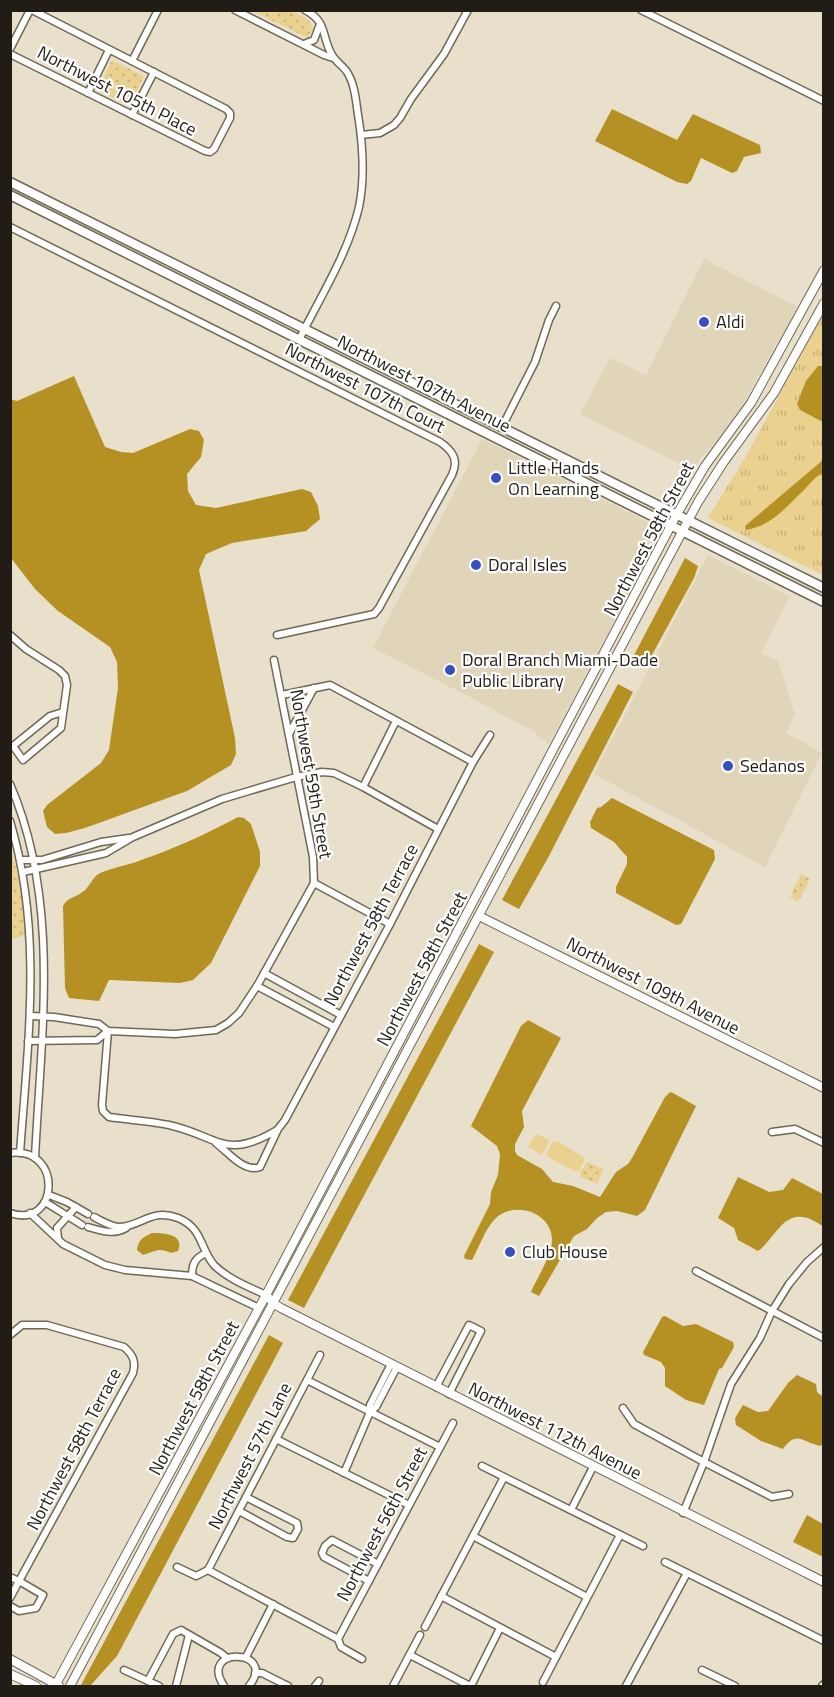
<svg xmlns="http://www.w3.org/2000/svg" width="834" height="1697" font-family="'Titillium Web',sans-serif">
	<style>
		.built { fill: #e1d5b9 }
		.grass { fill: url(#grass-tufts) }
		.park { fill: url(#park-dots) }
		.garden { fill: #ebd18f }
		.water { fill: #b59023 }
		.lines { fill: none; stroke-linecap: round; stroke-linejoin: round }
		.minor-casing { stroke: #706856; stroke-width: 9 }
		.tertiary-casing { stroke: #706856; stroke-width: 10 }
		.secondary-casing { stroke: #706856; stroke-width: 11 }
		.minor { stroke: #fff; stroke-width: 6 }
		.tertiary { stroke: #fff; stroke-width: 8 }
		.secondary { stroke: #fff; stroke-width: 8 }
		.poi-dot { fill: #3650c2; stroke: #fff; stroke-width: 2 }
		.labels { text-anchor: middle; stroke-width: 4.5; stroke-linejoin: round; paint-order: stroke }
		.street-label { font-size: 18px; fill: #211d16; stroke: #fff }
		.poi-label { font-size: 18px; fill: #211d16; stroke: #fff; text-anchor: start }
	</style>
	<defs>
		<pattern id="grass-tufts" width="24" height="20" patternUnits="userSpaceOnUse" patternTransform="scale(1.5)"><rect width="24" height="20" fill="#ebd18f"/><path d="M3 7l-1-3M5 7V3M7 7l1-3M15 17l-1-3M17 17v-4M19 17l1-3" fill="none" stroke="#c9b37b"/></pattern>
		<pattern id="park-dots" width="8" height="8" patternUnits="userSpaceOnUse" patternTransform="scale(1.5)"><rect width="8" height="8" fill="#ebd18f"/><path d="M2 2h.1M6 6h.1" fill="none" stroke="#c9b37b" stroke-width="1.8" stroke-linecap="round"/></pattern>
	</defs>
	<rect width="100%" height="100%" fill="#e9e0cb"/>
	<!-- built -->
	<g class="built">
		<polygon points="704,259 797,306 787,329 776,344 738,414 726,431 703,455 693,470 580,414 610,358 646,375"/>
		<polygon points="482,439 656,526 659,530 659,536 549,744 533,731 466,695 373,648"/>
		<polygon points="708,555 790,596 761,653 778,661 795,714 786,733 822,753 765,867 594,774"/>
	</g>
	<!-- grass -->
	<polygon class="grass" points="823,315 823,575 708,518 745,458"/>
	<!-- park -->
	<g class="park">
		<path d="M252,11c19,-1 52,-4 61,16l-5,11z"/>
		<polygon points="112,60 144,76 130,106 97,90"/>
		<polygon points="10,842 21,891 26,935 11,939"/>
		<polygon points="801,874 810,879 798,902 790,897"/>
		<polygon points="587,1162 604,1169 597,1184 581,1177 580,1173"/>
	</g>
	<!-- garden -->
	<g class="garden">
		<polygon points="536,1134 550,1140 542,1155 528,1147"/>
		<polygon points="553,1141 557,1141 582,1156 585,1159 579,1171 574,1171 548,1157 547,1152"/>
	</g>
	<!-- water -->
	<g class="water">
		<polygon points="612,109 677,140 693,114 760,145 761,153 744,157 737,171 732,173 701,158 691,181 687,184 677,182 595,141"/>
		<polygon points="818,366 823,366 823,422 800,410 797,404 806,381"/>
		<polygon points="74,376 105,447 121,452 133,453 190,429 199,431 204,440 201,457 187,474 188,491 196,505 216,508 302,489 311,492 318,506 320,519 306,531 232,543 206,554 199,570 235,738 236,754 231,765 187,791 85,828 66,833 55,834 47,827 43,811 47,805 101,763 109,750 118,688 117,662 110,647 58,611 35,589 11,558 10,399 17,401"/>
		<path d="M823,460v13c-8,3 -14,12 -20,18 -18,17 -32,35 -57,39l-1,-4z"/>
		<polygon points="685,558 698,566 694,578 647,664 633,657"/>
		<polygon points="618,684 633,692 549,856 519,909 502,900"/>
		<polygon points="612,798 714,850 715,859 681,924 676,925 616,893 616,887 627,864 627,857 614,842 591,828 590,822 597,808 601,807"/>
		<path d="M238,817l6,1 7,6 9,28v14l-49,97 -18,17 -13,3 -71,-3 -10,21 -30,-3 -4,-10 -2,-82c5,-9 11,-8 18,-13 9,-5 10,-15 19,-20 14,-6 30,-8 44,-14 32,-11 64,-26 94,-42z"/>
		<polygon points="479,944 494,952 304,1308 288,1300"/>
		<path d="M528,1020l33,18 -39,73 2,16 -9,17v7l2,4 25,14 11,13 20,4 27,11 16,-25 12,-8 4,-6 33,-61 5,-5 3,1 23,13 -51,104 -8,6 -20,-5 -11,1 -9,6 -10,11 -13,7 -35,60 -8,-4c6,-14 21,-37 21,-51 1,-29 -39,-42 -58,-21 -9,10 -15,27 -22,40l-7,-1 -1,-3 26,-52 1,-12 7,-17 1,-11 1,-10 -3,-8 -26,-20 50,-100z"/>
		<path d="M738,1177l31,15 14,-2 9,-12 31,16v32c-6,-3 -14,-9 -21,-9 -20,-3 -30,25 -44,34l-20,-11 -4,-12 -16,-10z"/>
		<path d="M152,1233c12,0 33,1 26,18l-7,2c-12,-6 -15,-2 -28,2l-6,-5c1,-10 6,-13 15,-17z"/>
		<polygon points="665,1316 683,1326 696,1324 733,1342 734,1347 722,1368 719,1369 704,1405 686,1400 665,1386 665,1368 661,1362 644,1355 643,1352 662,1317"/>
		<polygon points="269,1335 283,1343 117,1656 90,1686 81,1685"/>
		<path d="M797,1375l19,9 1,8 6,5v44l-2,5c-18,-3 -24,-17 -38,3l-22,-8 -25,-16 -1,-7 8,-13 15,7 10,-1 20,-28z"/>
		<polygon points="807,1515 823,1524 823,1557 793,1542"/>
	</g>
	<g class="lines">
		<defs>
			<g id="minor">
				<polyline points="235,10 324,55 333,58"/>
				<polyline points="641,10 824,101"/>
				<polyline points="304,44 314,40 320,24"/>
				<polyline points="10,49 30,10"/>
				<polyline points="10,54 205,151 210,152 214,149 230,118 230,113 226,109 32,10"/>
				<polyline points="132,61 158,10"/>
				<polyline points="88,93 109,50"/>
				<polyline points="132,115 154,72"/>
				<polyline points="361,135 380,133 394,125 400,118 411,99 444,54 468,10"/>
				<path d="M10,227l430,215c13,9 19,18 12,33l-73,133 -5,6 -97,21"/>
				<path d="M299,340c21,-43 49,-86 60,-133 6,-29 4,-58 0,-86 -3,-16 -3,-35 -12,-49 -4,-6 -11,-10 -15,-17 -11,-19 -4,-33 -27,-45"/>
				<polyline points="502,427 535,362 549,320 556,306"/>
				<polyline points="10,635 26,649 59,670 65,676 67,685 61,728 23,760 13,746 50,716 63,712"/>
				<polyline points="282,695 330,685 473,762"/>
				<polyline points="289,734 314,688"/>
				<path d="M10,784c51,118 31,250 25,374"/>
				<polyline points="363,787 396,721"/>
				<path d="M10,821c33,109 18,221 10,332"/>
				<polyline points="20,860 42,860 101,842 129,838"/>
				<polyline points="23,872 106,853 133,837 222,799 296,777 322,772 334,773 363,787 438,829"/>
				<polyline points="314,883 390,924"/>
				<polyline points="264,973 341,1015"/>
				<polyline points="257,986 334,1027"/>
				<polyline points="30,1016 54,1017 99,1024 108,1031 175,1034 216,1030 228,1023 239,1013 257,986 314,883 313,857 274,660"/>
				<path d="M108,1031l-6,74 1,6 6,6c20,3 41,4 60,8 49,11 56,36 108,5"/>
				<polyline points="28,1041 97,1040 108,1031"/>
				<polyline points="772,1132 795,1129 824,1143"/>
				<path d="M216,1143c12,9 28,30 44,24l18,-38 7,-9 105,-196 83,-162 17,-27"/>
				<path d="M10,1153c54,-7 49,77 0,60"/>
				<polyline points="49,1195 67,1202 88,1214"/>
				<polyline points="45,1202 82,1225"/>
				<polyline points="30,1213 63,1244 105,1265 125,1270 192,1276 259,1308"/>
				<path d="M94,1217c8,4 17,10 26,10 22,-1 31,-19 58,-9 25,10 22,31 36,47 14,14 35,22 52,30"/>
				<path d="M88,1227c13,4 26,8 38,1"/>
				<polyline points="58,1239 57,1228 76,1207"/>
				<polyline points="696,1271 824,1338"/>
				<path d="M192,1276c0,-12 3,-18 14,-23"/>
				<path d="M10,1335l12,-10h25l77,22c9,8 12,14 9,26l-114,208 -9,-4"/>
				<polyline points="307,1380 440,1447"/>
				<polyline points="436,1387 469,1325 481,1331 449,1394"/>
				<polyline points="623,1408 634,1424 704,1462 772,1497 789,1494"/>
				<polyline points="370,1412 376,1407 397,1367"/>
				<polyline points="276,1439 409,1505"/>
				<polyline points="482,1466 643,1546"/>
				<polyline points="344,1473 370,1412 370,1405 391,1364"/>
				<polyline points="571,1510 593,1467"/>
				<polyline points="239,1511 287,1537 293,1538 298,1529 297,1523 246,1497"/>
				<polyline points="683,1513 704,1462 731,1384 760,1338 772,1311 789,1284 807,1262 824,1247"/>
				<polyline points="473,1536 587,1597"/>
				<polyline points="665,1562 824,1641"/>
				<polyline points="177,1567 196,1576 208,1570 338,1639 341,1647 362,1659"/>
				<polyline points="208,1570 320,1355"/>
				<polyline points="369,1581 324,1557 322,1553 325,1546 332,1540 378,1564"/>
				<polyline points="441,1596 556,1657"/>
				<polyline points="10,1598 19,1581 43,1595 36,1608 19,1611 10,1606"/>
				<polyline points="425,1627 504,1477"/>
				<polyline points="338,1639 453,1423"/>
				<polyline points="410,1655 470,1686"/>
				<polyline points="246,1657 273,1604"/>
				<polyline points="124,1670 159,1686"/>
				<polyline points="702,1670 735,1686"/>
				<polyline points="255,1673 262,1673 288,1686"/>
				<polyline points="148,1681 173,1634 181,1630 221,1653 227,1658"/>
				<polyline points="543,1682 620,1535"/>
				<polyline points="176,1686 189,1635"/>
				<path d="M224,1686c-27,-41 55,-37 25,0"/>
				<polyline points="315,1686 319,1681"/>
				<polyline points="393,1686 420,1635"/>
				<polyline points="471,1686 500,1628"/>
				<polyline points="626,1686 687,1573"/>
				<polyline points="822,1686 824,1684"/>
			</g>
			<g id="tertiary">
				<polyline points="479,916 824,1088"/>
				<polyline points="266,1295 274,1304 281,1308 824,1582"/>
				<polyline points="10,1659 59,1686"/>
				<polyline points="10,1674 36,1686"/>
				<polyline points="55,1686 266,1295 677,514 705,466 751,403 824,270"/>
				<polyline points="70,1686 698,502 723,463 774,393 824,303"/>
			</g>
			<g id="secondary">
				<polyline points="10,182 824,588"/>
				<polyline points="10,195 824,602"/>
			</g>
		</defs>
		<!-- minor casing -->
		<use href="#minor" class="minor-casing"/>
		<!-- tertiary casing -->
		<use href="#tertiary" class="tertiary-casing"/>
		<!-- secondary casing -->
		<use href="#secondary" class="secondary-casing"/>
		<!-- minor -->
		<use href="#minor" class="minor"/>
		<!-- tertiary -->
		<use href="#tertiary" class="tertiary"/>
		<!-- secondary -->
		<use href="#secondary" class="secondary"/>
	</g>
	<!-- markers -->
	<g class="poi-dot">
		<circle cx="704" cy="322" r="6"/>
		<circle cx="496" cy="478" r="6"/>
		<circle cx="476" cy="565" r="6"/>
		<circle cx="450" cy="670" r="6"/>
		<circle cx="728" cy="766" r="6"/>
		<circle cx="510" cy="1252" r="6"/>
	</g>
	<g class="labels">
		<!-- street labels -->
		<g class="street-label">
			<text transform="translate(117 91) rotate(27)" y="6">Northwest 105th Place</text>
			<text transform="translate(424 384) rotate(27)" y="6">Northwest 107th Avenue</text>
			<text transform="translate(365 388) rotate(27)" y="6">Northwest 107th Court</text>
			<text transform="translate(649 539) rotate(-62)" y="6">Northwest 58th Street</text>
			<text transform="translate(311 774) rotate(80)" y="6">Northwest 59th Street</text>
			<text transform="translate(371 925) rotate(-62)" y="6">Northwest 58th Terrace</text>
			<text transform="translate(422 969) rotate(-62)" y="6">Northwest 58th Street</text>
			<text transform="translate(653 986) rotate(27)" y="6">Northwest 109th Avenue</text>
			<text transform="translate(194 1398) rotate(-62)" y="6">Northwest 58th Street</text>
			<text transform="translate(555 1431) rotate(27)" y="6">Northwest 112th Avenue</text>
			<text transform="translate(74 1449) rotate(-62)" y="6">Northwest 58th Terrace</text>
			<text transform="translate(250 1456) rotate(-63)" y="6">Northwest 57th Lane</text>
			<text transform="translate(382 1524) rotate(-62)" y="6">Northwest 56th Street</text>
		</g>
		<!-- poi labels -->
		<g class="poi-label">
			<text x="716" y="328">Aldi</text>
			<text x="508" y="474">Little Hands<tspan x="508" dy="21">On Learning</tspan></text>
			<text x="488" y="571">Doral Isles</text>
			<text x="462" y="666">Doral Branch Miami-Dade<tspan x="462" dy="21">Public Library</tspan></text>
			<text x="740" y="772">Sedanos</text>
			<text x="522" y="1258">Club House</text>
		</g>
	</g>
	<!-- border -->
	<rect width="834" height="1697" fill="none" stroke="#211d16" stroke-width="24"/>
</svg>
